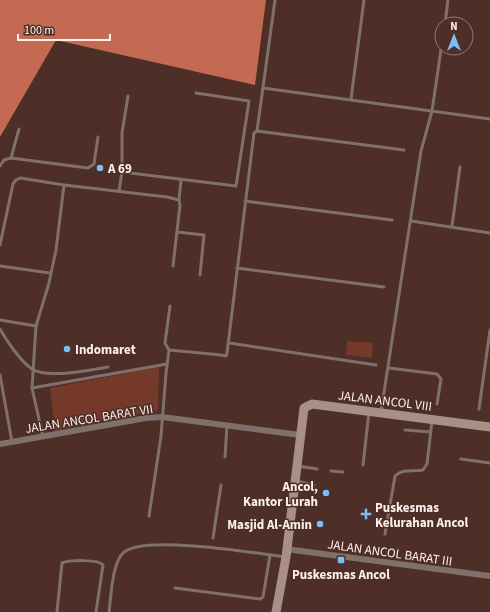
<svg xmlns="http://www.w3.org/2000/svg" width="490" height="612" font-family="'Source Sans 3',sans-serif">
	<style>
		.green { fill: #753929 }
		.water { fill: #c46a52 }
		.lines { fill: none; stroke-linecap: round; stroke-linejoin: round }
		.lane { stroke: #80706c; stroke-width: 3 }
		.street { stroke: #80706c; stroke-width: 6 }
		.secondary { stroke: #a88f88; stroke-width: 9 }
		.poi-dot { fill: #7abef8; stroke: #4d2f27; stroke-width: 1.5 }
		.labels { text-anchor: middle; stroke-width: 3; stroke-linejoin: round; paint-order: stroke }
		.poi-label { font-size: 13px; font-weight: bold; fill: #fdf0ed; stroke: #4d2f27; text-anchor: start }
		.street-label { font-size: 13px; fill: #fdf0ed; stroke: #4d2f27 }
	</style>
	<rect width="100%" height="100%" fill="#4d2f27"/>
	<!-- green -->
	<g class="green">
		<polygon points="347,341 373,343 372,358 346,355"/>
		<polygon points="159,367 158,410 55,431 50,388"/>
	</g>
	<!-- water -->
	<polygon class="water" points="0,0 266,0 255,85 56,40 0,137"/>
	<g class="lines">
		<!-- lane -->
		<g class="lane">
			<polyline points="445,24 448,0"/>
			<polyline points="263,88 490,119"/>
			<polyline points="351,99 364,0"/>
			<polyline points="257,131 404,150"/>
			<polyline points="11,158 19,129"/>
			<polyline points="0,166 4,160 11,158 88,168 94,164 98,137"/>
			<polyline points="122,172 236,186 249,101 196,93"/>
			<polyline points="119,191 122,172 122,133 128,96"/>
			<polyline points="179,200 181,180"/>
			<polyline points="245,201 392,220"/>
			<polyline points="411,221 490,233"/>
			<polyline points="452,226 460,167"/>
			<polyline points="177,232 204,235 200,275"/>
			<polyline points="0,245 13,184 16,180 20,178 64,185 167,197 179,200 180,205 173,266"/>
			<polyline points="0,266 50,273"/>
			<polyline points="237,268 384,287"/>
			<polyline points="0,320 36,326"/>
			<path d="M0,329c6,11 21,33 32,40 15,10 59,1 76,-2"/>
			<polyline points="229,343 376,365"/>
			<polyline points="169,350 165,343 170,306"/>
			<polyline points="389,368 437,374 441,379 437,404"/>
			<polyline points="0,375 12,442"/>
			<polyline points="32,388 167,364"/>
			<polyline points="479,409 490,330"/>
			<polyline points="381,412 421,151 432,111 442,43"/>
			<polyline points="405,430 431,432"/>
			<polyline points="43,437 32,388 36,326 49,283 56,250 64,185"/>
			<polyline points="225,457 227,425"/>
			<polyline points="461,459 490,463"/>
			<polyline points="363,465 369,412"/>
			<polyline points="298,466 317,469"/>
			<polyline points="331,471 343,472"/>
			<polyline points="296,481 314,485"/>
			<polyline points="149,516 161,436 166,373 169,350 221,355 226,356 227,353 254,133 257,131 275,0"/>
			<path d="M385,534l10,-58c9,-8 17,-4 28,-6l4,-6 5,-43"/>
			<polyline points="213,538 221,485"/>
			<polyline points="175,588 260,599 263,597 270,555"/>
			<path d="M57,612l5,-49c7,-3 36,-4 41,2l-7,47"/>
			<path d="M109,612c2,-15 3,-48 14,-59 18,-19 133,0 162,4"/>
		</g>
		<!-- street -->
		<g class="street">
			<polyline points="0,444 146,418 162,417 300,435"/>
			<polyline points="286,549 490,576"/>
		</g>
		<!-- secondary -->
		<polyline class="secondary" points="276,612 286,557 304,408 312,404 490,427"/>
	</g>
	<!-- markers -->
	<g class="poi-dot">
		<circle cx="100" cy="168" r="4"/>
		<circle cx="67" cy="349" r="4"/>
		<circle cx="326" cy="493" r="4"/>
		<path d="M364 508h4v4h4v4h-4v4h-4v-4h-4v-4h4z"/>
		<circle cx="320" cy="524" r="4"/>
		<rect x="337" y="556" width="8" height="8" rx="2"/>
	</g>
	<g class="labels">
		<!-- poi labels -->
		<g class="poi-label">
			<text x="108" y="173">A 69</text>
			<text x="75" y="354">Indomaret</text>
			<text x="318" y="491" text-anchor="end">Ancol,<tspan x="318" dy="15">Kantor Lurah</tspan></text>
			<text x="375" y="512">Puskesmas<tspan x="375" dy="15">Kelurahan Ancol</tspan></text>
			<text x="312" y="529" text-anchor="end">Masjid Al-Amin</text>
			<text x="341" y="579" text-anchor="middle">Puskesmas Ancol</text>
		</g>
		<!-- street labels -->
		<g class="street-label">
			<text transform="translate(385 400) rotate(7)" y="5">JALAN ANCOL VIII</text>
			<text transform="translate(89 418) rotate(-9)" y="5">JALAN ANCOL BARAT VII</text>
			<text transform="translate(390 552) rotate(8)" y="5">JALAN ANCOL BARAT III</text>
		</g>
	</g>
	<!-- north arrow -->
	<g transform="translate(454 36)"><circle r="19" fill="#4d2f27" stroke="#937c76"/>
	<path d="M0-3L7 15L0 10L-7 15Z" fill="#7abef8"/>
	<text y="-6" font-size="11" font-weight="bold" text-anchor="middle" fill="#fdf0ed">N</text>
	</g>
	<!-- scale -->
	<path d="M18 34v6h92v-6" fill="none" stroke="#fdf0ed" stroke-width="2"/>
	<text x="24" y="34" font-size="12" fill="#fdf0ed" stroke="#4d2f27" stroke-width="3" paint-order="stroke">100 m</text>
</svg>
